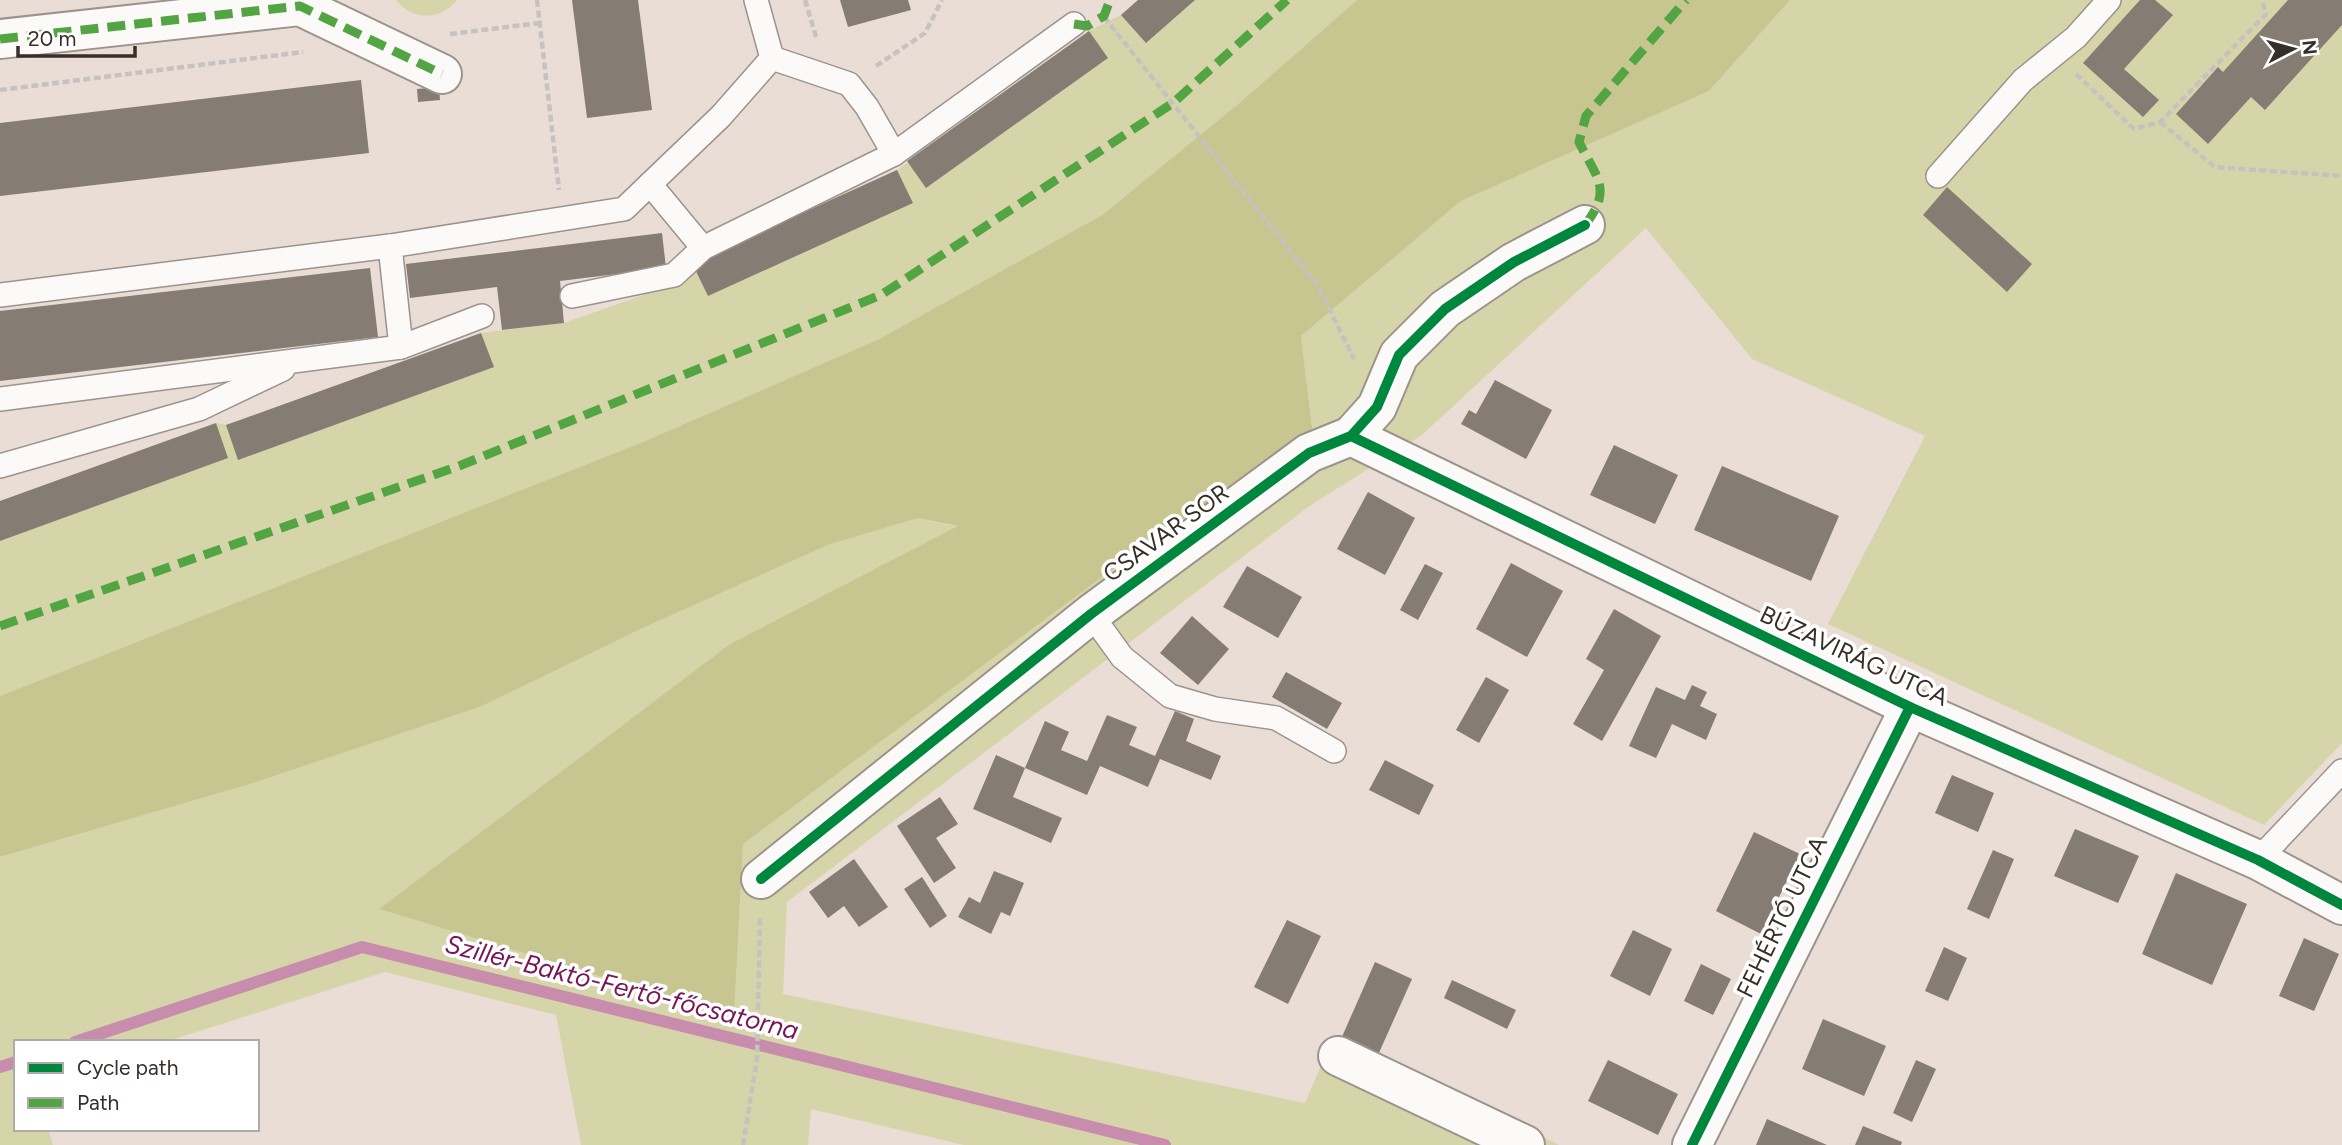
<svg xmlns="http://www.w3.org/2000/svg" width="2342" height="1145" font-family="Figtree,sans-serif">
	<style>
		.green { fill: #d6d5a9 }
		.forest { fill: #c7c691 }
		.lines { fill: none; stroke-linecap: round; stroke-linejoin: round }
		.stream { stroke: #c88dac; stroke-width: 12 }
		.building { fill: #857c74 }
		.lane-casing { stroke: #9c938d; stroke-width: 26 }
		.street-casing { stroke: #9c938d; stroke-width: 42 }
		.path { stroke: #c6c2c0; stroke-width: 4.5; stroke-dasharray: 7 3.5; stroke-linecap: butt }
		.lane { stroke: #fcfaf9; stroke-width: 23 }
		.street { stroke: #fcfaf9; stroke-width: 38 }
		.quiet { stroke: #53a442; stroke-width: 9; stroke-dasharray: 18 9; stroke-linecap: butt }
		.cycleway-casing { stroke: #fff; stroke-width: 15 }
		.cycleway { stroke: #00873e; stroke-width: 10 }
		.labels { text-anchor: middle; stroke-width: 7; stroke-linejoin: round; paint-order: stroke }
		.street-label { font-size: 24px; fill: #362e29; stroke: #fff }
		.water-label { font-size: 26px; font-style: italic; fill: #761657; stroke: #fff }
	</style>
	<rect width="100%" height="100%" fill="#eaddd6"/>
	<!-- green -->
	<g class="green">
		<path d="M396,0h61c-17,21 -44,21 -61,0z"/>
		<polygon points="1138,0 1357,0 1237,105 1102,215 879,339 643,442 0,696 0,501 216,423 227,425 481,333 564,323 680,282 692,263 897,170 1089,31 1121,15"/>
		<polygon points="1790,0 2342,0 2342,743 2264,825 1828,624 1925,436 1752,359 1646,228 1422,435 1311,505 787,902 783,994 1305,1103 1333,1037 1559,1145 964,1145 811,1109 808,1145 581,1145 556,1015 385,972 165,1042 16,1042 16,1129 48,1129 53,1145 0,1145 0,857 250,784 480,707 645,627 828,545 918,518 960,527 730,644 379,909 734,1017 743,844 1160,534 1313,435 1301,336 1461,201 1709,91"/>
	</g>
	<!-- forest -->
	<polygon class="forest" points="1357,0 1790,0 1709,91 1461,201 1301,336 1313,435 1160,534 743,844 734,1017 379,909 730,644 958,526 918,518 828,545 645,627 480,707 250,784 0,857 0,696 643,442 879,339 1102,215 1237,105"/>
	<g class="lines">
		<!-- stream -->
		<g class="stream">
			<polyline points="75,1042 362,947 1165,1145"/>
			<polyline points="0,1067 16,1062"/>
		</g>
	</g>
	<!-- building -->
	<g class="building">
		<polygon points="572,0 638,0 652,110 587,118"/>
		<polygon points="840,0 908,0 911,10 848,27"/>
		<polygon points="1138,0 1195,0 1146,43 1121,15"/>
		<polygon points="2140,0 2155,0 2173,15 2124,69 2159,100 2143,117 2083,63"/>
		<polygon points="2288,0 2342,0 2342,25 2265,110 2251,97 2208,144 2176,114 2218,67 2223,72"/>
		<polygon points="1089,31 1108,58 926,188 907,161"/>
		<polygon points="361,80 369,153 0,196 0,123"/>
		<polygon points="439,87 440,100 418,102 417,89"/>
		<polygon points="897,170 913,203 708,296 692,263"/>
		<polygon points="1947,187 2032,264 2007,292 1923,215"/>
		<polygon points="662,233 666,268 560,281 564,323 502,330 497,287 410,298 406,264"/>
		<polygon points="370,268 378,337 0,381 0,311"/>
		<polygon points="481,333 494,367 238,460 226,425"/>
		<polygon points="1495,380 1552,410 1526,459 1461,424 1469,410 1476,414"/>
		<polygon points="216,423 228,458 0,541 0,501"/>
		<polygon points="1614,445 1678,475 1655,524 1590,495"/>
		<polygon points="1722,466 1839,516 1811,581 1694,530"/>
		<polygon points="1368,492 1415,518 1385,575 1337,549"/>
		<polygon points="1511,563 1563,591 1527,657 1476,629"/>
		<polygon points="1425,564 1443,573 1418,620 1400,610"/>
		<polygon points="1247,566 1302,597 1278,638 1223,607"/>
		<polygon points="1614,609 1661,636 1602,741 1573,724 1604,670 1586,659"/>
		<polygon points="1192,616 1229,649 1198,685 1160,653"/>
		<polygon points="1286,672 1342,703 1327,729 1272,697"/>
		<polygon points="1486,677 1509,690 1479,743 1456,730"/>
		<polygon points="1692,685 1707,692 1700,706 1717,714 1706,740 1672,724 1656,758 1629,746 1656,687 1685,700"/>
		<polygon points="1175,711 1194,719 1186,741 1221,756 1211,780 1160,759 1148,787 1100,766 1087,795 1025,768 1045,721 1069,732 1061,750 1087,761 1107,715 1137,727 1129,745 1155,756"/>
		<polygon points="996,755 1025,768 1013,797 1062,818 1051,843 973,809"/>
		<polygon points="1385,760 1434,785 1419,815 1369,790"/>
		<polygon points="1952,775 1994,793 1978,832 1935,813"/>
		<polygon points="940,797 958,824 936,838 956,868 934,883 897,826"/>
		<polygon points="2075,829 2139,856 2118,903 2054,876"/>
		<polygon points="1754,832 1800,854 1761,934 1716,911"/>
		<polygon points="1993,850 2014,859 1989,919 1967,909"/>
		<polygon points="854,859 888,907 859,927 844,906 828,918 809,892"/>
		<polygon points="994,871 1024,883 1010,916 1001,912 991,934 958,917 969,897 980,903"/>
		<polygon points="2176,873 2247,904 2212,985 2142,954"/>
		<polygon points="922,877 947,916 930,928 904,889"/>
		<polygon points="1287,920 1321,936 1288,1004 1254,987"/>
		<polygon points="1633,930 1672,949 1650,996 1610,976"/>
		<polygon points="2304,938 2339,954 2314,1011 2279,996"/>
		<polygon points="1944,947 1967,958 1948,1001 1925,991"/>
		<polygon points="1375,962 1412,979 1378,1055 1341,1039"/>
		<polygon points="1701,964 1731,979 1713,1015 1684,1001"/>
		<polygon points="1452,980 1516,1010 1507,1029 1444,998"/>
		<polygon points="1823,1019 1886,1046 1864,1096 1802,1069"/>
		<polygon points="1608,1060 1678,1094 1658,1135 1588,1101"/>
		<polygon points="1916,1060 1936,1069 1912,1122 1893,1113"/>
		<polygon points="1767,1119 1827,1145 1756,1145"/>
		<polygon points="1863,1126 1902,1142 1901,1145 1855,1145"/>
	</g>
	<g class="lines">
		<defs>
			<g id="lane">
				<polyline points="772,58 849,84 867,107 894,154"/>
				<polyline points="1938,176 2023,80 2076,37 2109,0"/>
				<polyline points="650,184 703,248 894,154 1074,24"/>
				<polyline points="0,295 390,246 624,209 721,116 772,58 756,0"/>
				<polyline points="572,296 674,275 703,248"/>
				<polyline points="401,347 482,316"/>
				<polyline points="0,399 401,347 390,246"/>
				<polyline points="0,466 199,409 283,369"/>
				<polyline points="1091,614 1122,657 1170,696 1215,709 1276,718 1334,751"/>
				<polyline points="2258,860 2342,771"/>
			</g>
			<g id="street">
				<polyline points="0,39 300,6 442,74"/>
				<polyline points="1351,436 1910,707 2258,860 2342,905"/>
				<polyline points="761,879 1091,614 1309,453 1351,436 1377,407 1399,355 1445,309 1514,262 1585,225"/>
				<polyline points="1338,1056 1525,1145"/>
				<polyline points="1692,1145 1910,707"/>
			</g>
		</defs>
		<!-- lane casing -->
		<use href="#lane" class="lane-casing"/>
		<!-- street casing -->
		<use href="#street" class="street-casing"/>
		<!-- path -->
		<g class="path">
			<polyline points="537,0 559,190"/>
			<polyline points="805,0 817,40"/>
			<polyline points="1104,17 1318,286 1354,359"/>
			<polyline points="450,34 540,23"/>
			<polyline points="876,66 925,33 942,0"/>
			<polyline points="2076,74 2134,129 2160,122 2266,14 2262,0"/>
			<polyline points="0,90 303,52"/>
			<polyline points="2160,122 2215,167 2342,176"/>
			<polyline points="743,1145 757,1059 760,918"/>
		</g>
		<!-- lane -->
		<use href="#lane" class="lane"/>
		<!-- street -->
		<use href="#street" class="street"/>
		<!-- quiet -->
		<g class="quiet">
			<polyline points="1074,24 1087,26 1104,16 1110,0"/>
			<polyline points="0,39 300,6 442,74"/>
			<path d="M1585,225c28,-36 12,-46 -6,-83l7,-26 100,-116"/>
			<polyline points="0,626 459,466 881,295 1173,103 1287,0"/>
		</g>
		<defs>
			<g id="cycleway">
				<polyline points="1351,436 1910,707 2258,860 2342,905"/>
				<polyline points="761,879 1091,614 1309,453 1351,436 1377,407 1399,355 1445,309 1514,262 1585,225"/>
				<polyline points="1692,1145 1910,707"/>
			</g>
		</defs>
		<!-- cycleway casing -->
		<use href="#cycleway" class="cycleway-casing"/>
		<!-- cycleway -->
		<use href="#cycleway" class="cycleway"/>
	</g>
	<g class="labels">
		<!-- street labels -->
		<g class="street-label">
			<text transform="translate(1166 533) rotate(-36)" y="8">CSAVAR SOR</text>
			<text transform="translate(1854 656) rotate(25)" y="8">BÚZAVIRÁG UTCA</text>
			<text transform="translate(1782 917) rotate(-64)" y="8">FEHÉRTÓ UTCA</text>
		</g>
		<!-- water labels -->
		<g class="water-label">
			<text transform="translate(622 987) rotate(14)" y="9">Szillér-Baktó-Fertő-főcsatorna</text>
		</g>
	</g>
	<!-- legend -->
	<rect x="14" y="1040" width="245" height="91" fill="#ffffff" stroke="#afaba9" stroke-width="2"/>
	<rect x="28" y="1063" width="35" height="10" fill="#00873e" stroke="#afaba9" stroke-width="2"/>
	<text x="77" y="1075" font-size="21" fill="#362e29">Cycle path</text>
	<rect x="28" y="1098" width="35" height="10" fill="#53a442" stroke="#afaba9" stroke-width="2"/>
	<text x="77" y="1110" font-size="21" fill="#362e29">Path</text>
	<!-- north arrow -->
	<g transform="translate(2293 49) rotate(84)" stroke="#ffffff" stroke-width="5" paint-order="stroke">
	<path d="M0-5L12 26L0 18L-12 26Z" fill="#362e29"/>
	<text y="-10" font-size="19" font-weight="bold" text-anchor="middle" fill="#362e29">N</text>
	</g>
	<!-- scale -->
	<path d="M18 46v10h117v-10" fill="none" stroke="#362e29" stroke-width="3.5"/>
	<text x="28" y="46" font-size="21" fill="#362e29" stroke="#ffffff" stroke-width="5" paint-order="stroke">20 m</text>
</svg>
